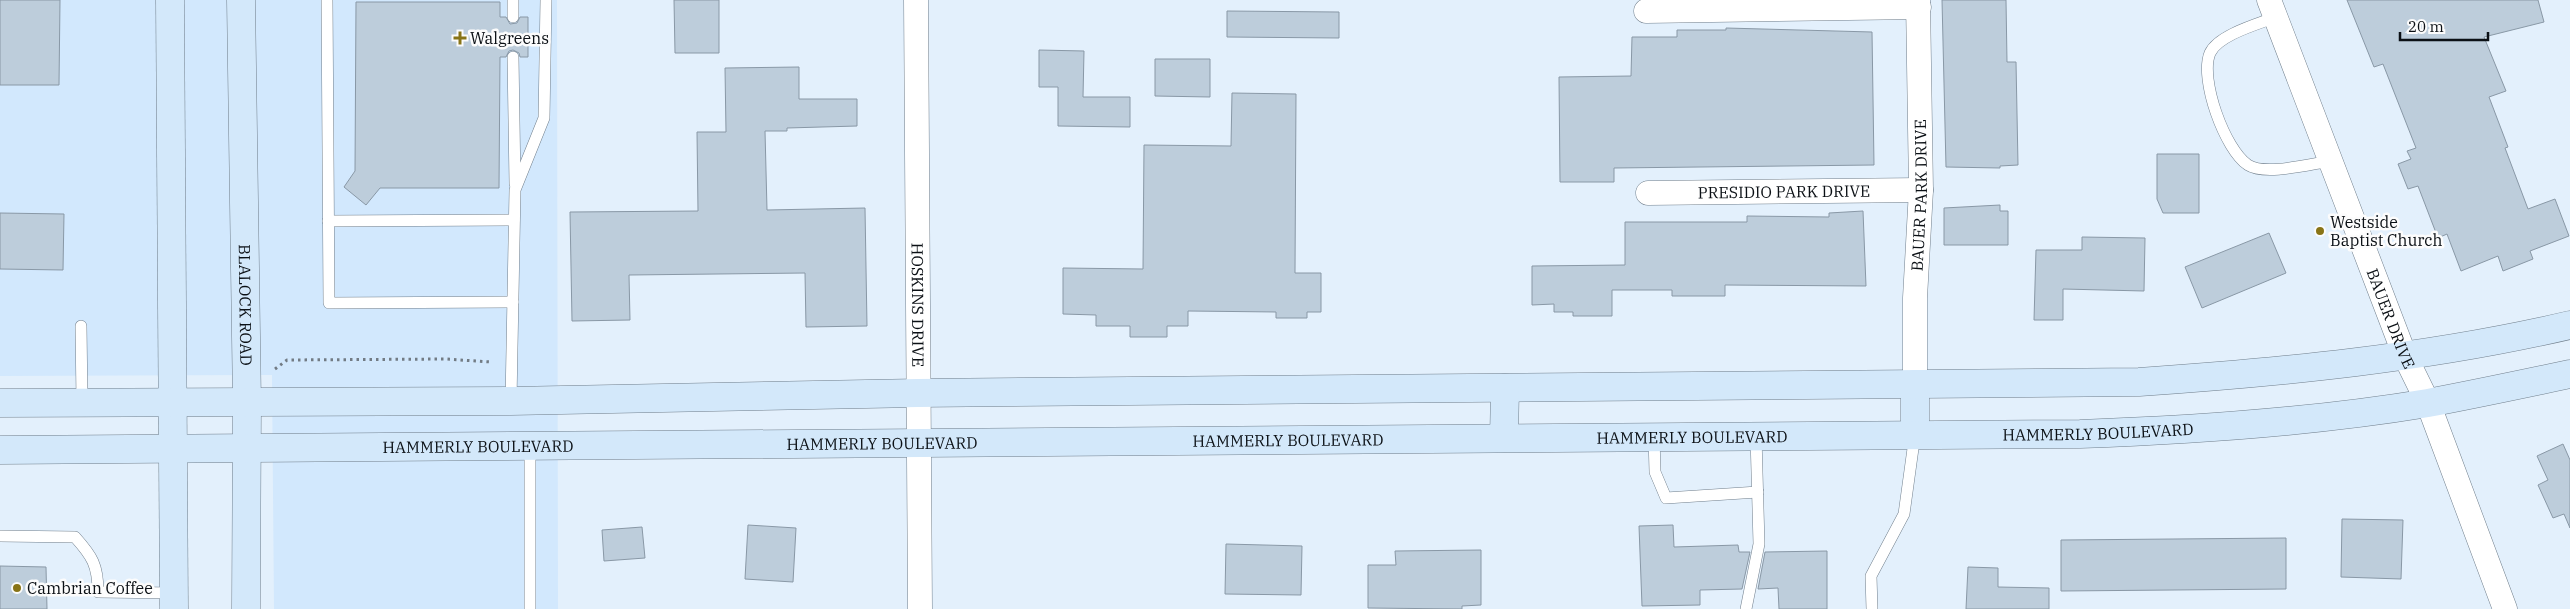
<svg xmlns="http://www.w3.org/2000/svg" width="2570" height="609" font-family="'IBM Plex Serif',serif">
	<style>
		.built { fill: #d2e8fd }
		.building { fill: #bdcddb; stroke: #8998a6 }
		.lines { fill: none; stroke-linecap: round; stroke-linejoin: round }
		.service-casing { stroke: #717f8c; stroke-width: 12 }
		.minor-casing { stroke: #717f8c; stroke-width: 25 }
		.secondary-casing { stroke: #717f8c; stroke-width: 29 }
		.path { stroke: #727b84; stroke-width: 3; stroke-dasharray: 2.5 4; stroke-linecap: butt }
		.service { stroke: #fff; stroke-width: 11 }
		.minor { stroke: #fff; stroke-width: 24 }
		.secondary { stroke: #d3e8fa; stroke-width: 28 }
		.poi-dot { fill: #887417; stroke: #fcfcfc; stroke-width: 2 }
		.labels { text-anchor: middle; stroke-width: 5; stroke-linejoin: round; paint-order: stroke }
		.poi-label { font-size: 16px; fill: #0b1015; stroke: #fcfcfc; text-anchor: start }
		.street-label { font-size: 16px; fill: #0b1015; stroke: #fcfcfc }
	</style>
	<rect width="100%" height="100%" fill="#e3f0fc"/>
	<!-- built -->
	<polygon class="built" points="0,0 557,0 558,609 274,609 272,375 0,376"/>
	<!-- building -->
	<g class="building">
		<polygon points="0,0 60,0 59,85 0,85"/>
		<polygon points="674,0 719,0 719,53 675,53"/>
		<polygon points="1942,0 2006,0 2007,62 2016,62 2018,165 2000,166 2000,168 1946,167"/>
		<polygon points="2347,0 2538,0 2544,22 2484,37 2506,91 2489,97 2508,147 2505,148 2528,209 2555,199 2569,236 2530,251 2533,259 2503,271 2498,256 2461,271 2447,234 2438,238 2418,186 2408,189 2398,164 2411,159 2407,151 2416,148 2383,64 2374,67"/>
		<polygon points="356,2 500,2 500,17 506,17 510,24 517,23 520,17 528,17 528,57 520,57 519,53 513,50 509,51 506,57 500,57 499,188 380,188 366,205 344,187 355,171"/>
		<polygon points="1227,11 1339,12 1339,38 1227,37"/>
		<polygon points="1726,28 1872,32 1874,165 1614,168 1614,182 1560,182 1559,77 1631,76 1632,37 1677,37 1677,30 1726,30"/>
		<polygon points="1039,50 1084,51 1083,97 1130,97 1130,127 1058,126 1058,87 1039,87"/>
		<polygon points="1155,59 1210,59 1210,97 1155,96"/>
		<polygon points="799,67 799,99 857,99 857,126 787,128 787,131 765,131 767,210 865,208 867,326 806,327 805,273 629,275 630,320 572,321 570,212 698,211 697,132 726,132 725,68"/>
		<polygon points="1232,93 1296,94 1295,273 1321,273 1321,312 1307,312 1307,318 1276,318 1276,312 1188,311 1188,326 1167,326 1167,337 1130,337 1130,326 1096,326 1096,315 1063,314 1063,268 1143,269 1144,145 1231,146"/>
		<polygon points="2157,154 2199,154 2199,213 2163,213 2157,199"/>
		<polygon points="2000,205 2000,211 2008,211 2008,245 1944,245 1944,208"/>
		<polygon points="1863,211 1866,286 1725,285 1725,296 1672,296 1672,290 1612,290 1612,316 1573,316 1573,312 1554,312 1554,304 1532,305 1532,266 1625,265 1625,222 1747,222 1747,216 1829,217 1829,213"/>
		<polygon points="0,213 64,214 63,270 0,269"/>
		<polygon points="2269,233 2286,273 2202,308 2185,267"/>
		<polygon points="2082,237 2145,238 2144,291 2063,289 2063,320 2034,320 2036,250 2082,250"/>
		<polygon points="2563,444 2570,460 2570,528 2564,514 2553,518 2538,485 2548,480 2537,456"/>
		<polygon points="2342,519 2403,520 2401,579 2341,577"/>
		<polygon points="748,525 796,528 793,582 745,579"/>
		<polygon points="1673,525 1674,547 1738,545 1739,552 1750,552 1742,589 1700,590 1700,605 1642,606 1639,526"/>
		<polygon points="642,527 645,558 604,561 602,530"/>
		<polygon points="2286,538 2286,589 2061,591 2061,540"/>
		<polygon points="1226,544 1302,546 1301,595 1225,594"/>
		<polygon points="1481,550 1481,605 1462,606 1462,609 1368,608 1368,565 1396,565 1395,551"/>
		<polygon points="1827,551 1827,609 1779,609 1778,588 1758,589 1765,552"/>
		<polygon points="0,566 46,567 47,609 0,609"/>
		<polygon points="1968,567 1998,568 1998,587 2049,588 2049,609 1966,609"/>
	</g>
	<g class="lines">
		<defs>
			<g id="service">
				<polyline points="327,0 329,303 513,302"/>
				<polyline points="513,0 513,17"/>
				<path d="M2276,17c-18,7 -58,18 -66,36 -11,26 15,97 38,112 17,11 62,-1 83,-4"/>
				<polyline points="513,57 515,184"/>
				<polyline points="328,221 514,220"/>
				<polyline points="81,326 82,401"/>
				<polyline points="511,401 515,190 544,118 546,0"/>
				<polyline points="1654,436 1655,472 1666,498 1758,492"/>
				<polyline points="530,446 530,609"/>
				<path d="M0,536l75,1c17,19 23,28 23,55l76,1"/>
				<polyline points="1746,609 1759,544 1756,436"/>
				<polyline points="1872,609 1871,576 1904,514 1915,434"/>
			</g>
			<g id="minor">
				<path id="s1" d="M916,0l4,609"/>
				<path id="s2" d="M2269,0l136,356 23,47 77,206"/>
				<polyline points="1646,11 1919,7"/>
				<path id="s3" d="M1648,193l273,-3"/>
				<path id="s4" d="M1915,384v-86l6,-108 -3,-190"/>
			</g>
			<g id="secondary">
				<polyline points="170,0 174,609"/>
				<path id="s5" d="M241,0l6,403 -1,206"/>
				<polyline points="1915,384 1915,434"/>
				<path d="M0,403l511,-2 407,-8 1221,-11c144,-10 290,-24 431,-57"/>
				<polyline points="1504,438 1505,388"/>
				<path id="s6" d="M0,450l2080,-16c116,-4 233,-12 348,-31 48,-9 95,-19 142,-29"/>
			</g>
		</defs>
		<!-- service casing -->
		<use href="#service" class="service-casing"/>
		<!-- minor casing -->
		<use href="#minor" class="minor-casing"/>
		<!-- secondary casing -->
		<use href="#secondary" class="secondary-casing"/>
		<!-- path -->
		<polyline class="path" points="275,369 287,360 446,359 491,362"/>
		<!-- service -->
		<use href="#service" class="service"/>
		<!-- minor -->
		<use href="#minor" class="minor"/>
		<!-- secondary -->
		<use href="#secondary" class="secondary"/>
	</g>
	<!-- markers -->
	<g class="poi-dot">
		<path d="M457.5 30.5h5v5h5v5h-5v5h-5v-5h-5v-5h5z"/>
		<circle cx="2320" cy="231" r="5"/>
		<circle cx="17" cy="588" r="5"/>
	</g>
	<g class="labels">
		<!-- poi labels -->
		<g class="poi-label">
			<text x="470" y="44">Walgreens</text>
			<text x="2330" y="228">Westside<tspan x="2330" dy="18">Baptist Church</tspan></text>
			<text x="27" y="594">Cambrian Coffee</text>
		</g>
		<!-- street labels -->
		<g class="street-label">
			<text dy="6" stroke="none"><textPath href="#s3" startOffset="136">PRESIDIO PARK DRIVE</textPath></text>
			<text dy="6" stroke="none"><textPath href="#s4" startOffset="189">BAUER PARK DRIVE</textPath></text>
			<text dy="6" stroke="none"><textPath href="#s5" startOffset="305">BLALOCK ROAD</textPath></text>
			<text dy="6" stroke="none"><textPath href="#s1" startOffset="305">HOSKINS DRIVE</textPath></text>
			<text dy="6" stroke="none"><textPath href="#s2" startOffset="341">BAUER DRIVE</textPath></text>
			<text dy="6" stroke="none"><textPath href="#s6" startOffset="2098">HAMMERLY BOULEVARD</textPath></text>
			<text dy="6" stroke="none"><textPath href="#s6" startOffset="1692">HAMMERLY BOULEVARD</textPath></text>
			<text dy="6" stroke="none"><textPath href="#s6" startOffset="1288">HAMMERLY BOULEVARD</textPath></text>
			<text dy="6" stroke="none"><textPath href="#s6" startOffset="882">HAMMERLY BOULEVARD</textPath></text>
			<text dy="6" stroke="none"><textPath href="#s6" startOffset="478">HAMMERLY BOULEVARD</textPath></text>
		</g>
	</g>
	<!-- scale -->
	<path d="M2400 32v8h88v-8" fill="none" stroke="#0b1015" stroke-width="2.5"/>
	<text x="2408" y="32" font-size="15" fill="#0b1015" stroke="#fcfcfc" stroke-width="4" paint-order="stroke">20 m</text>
</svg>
